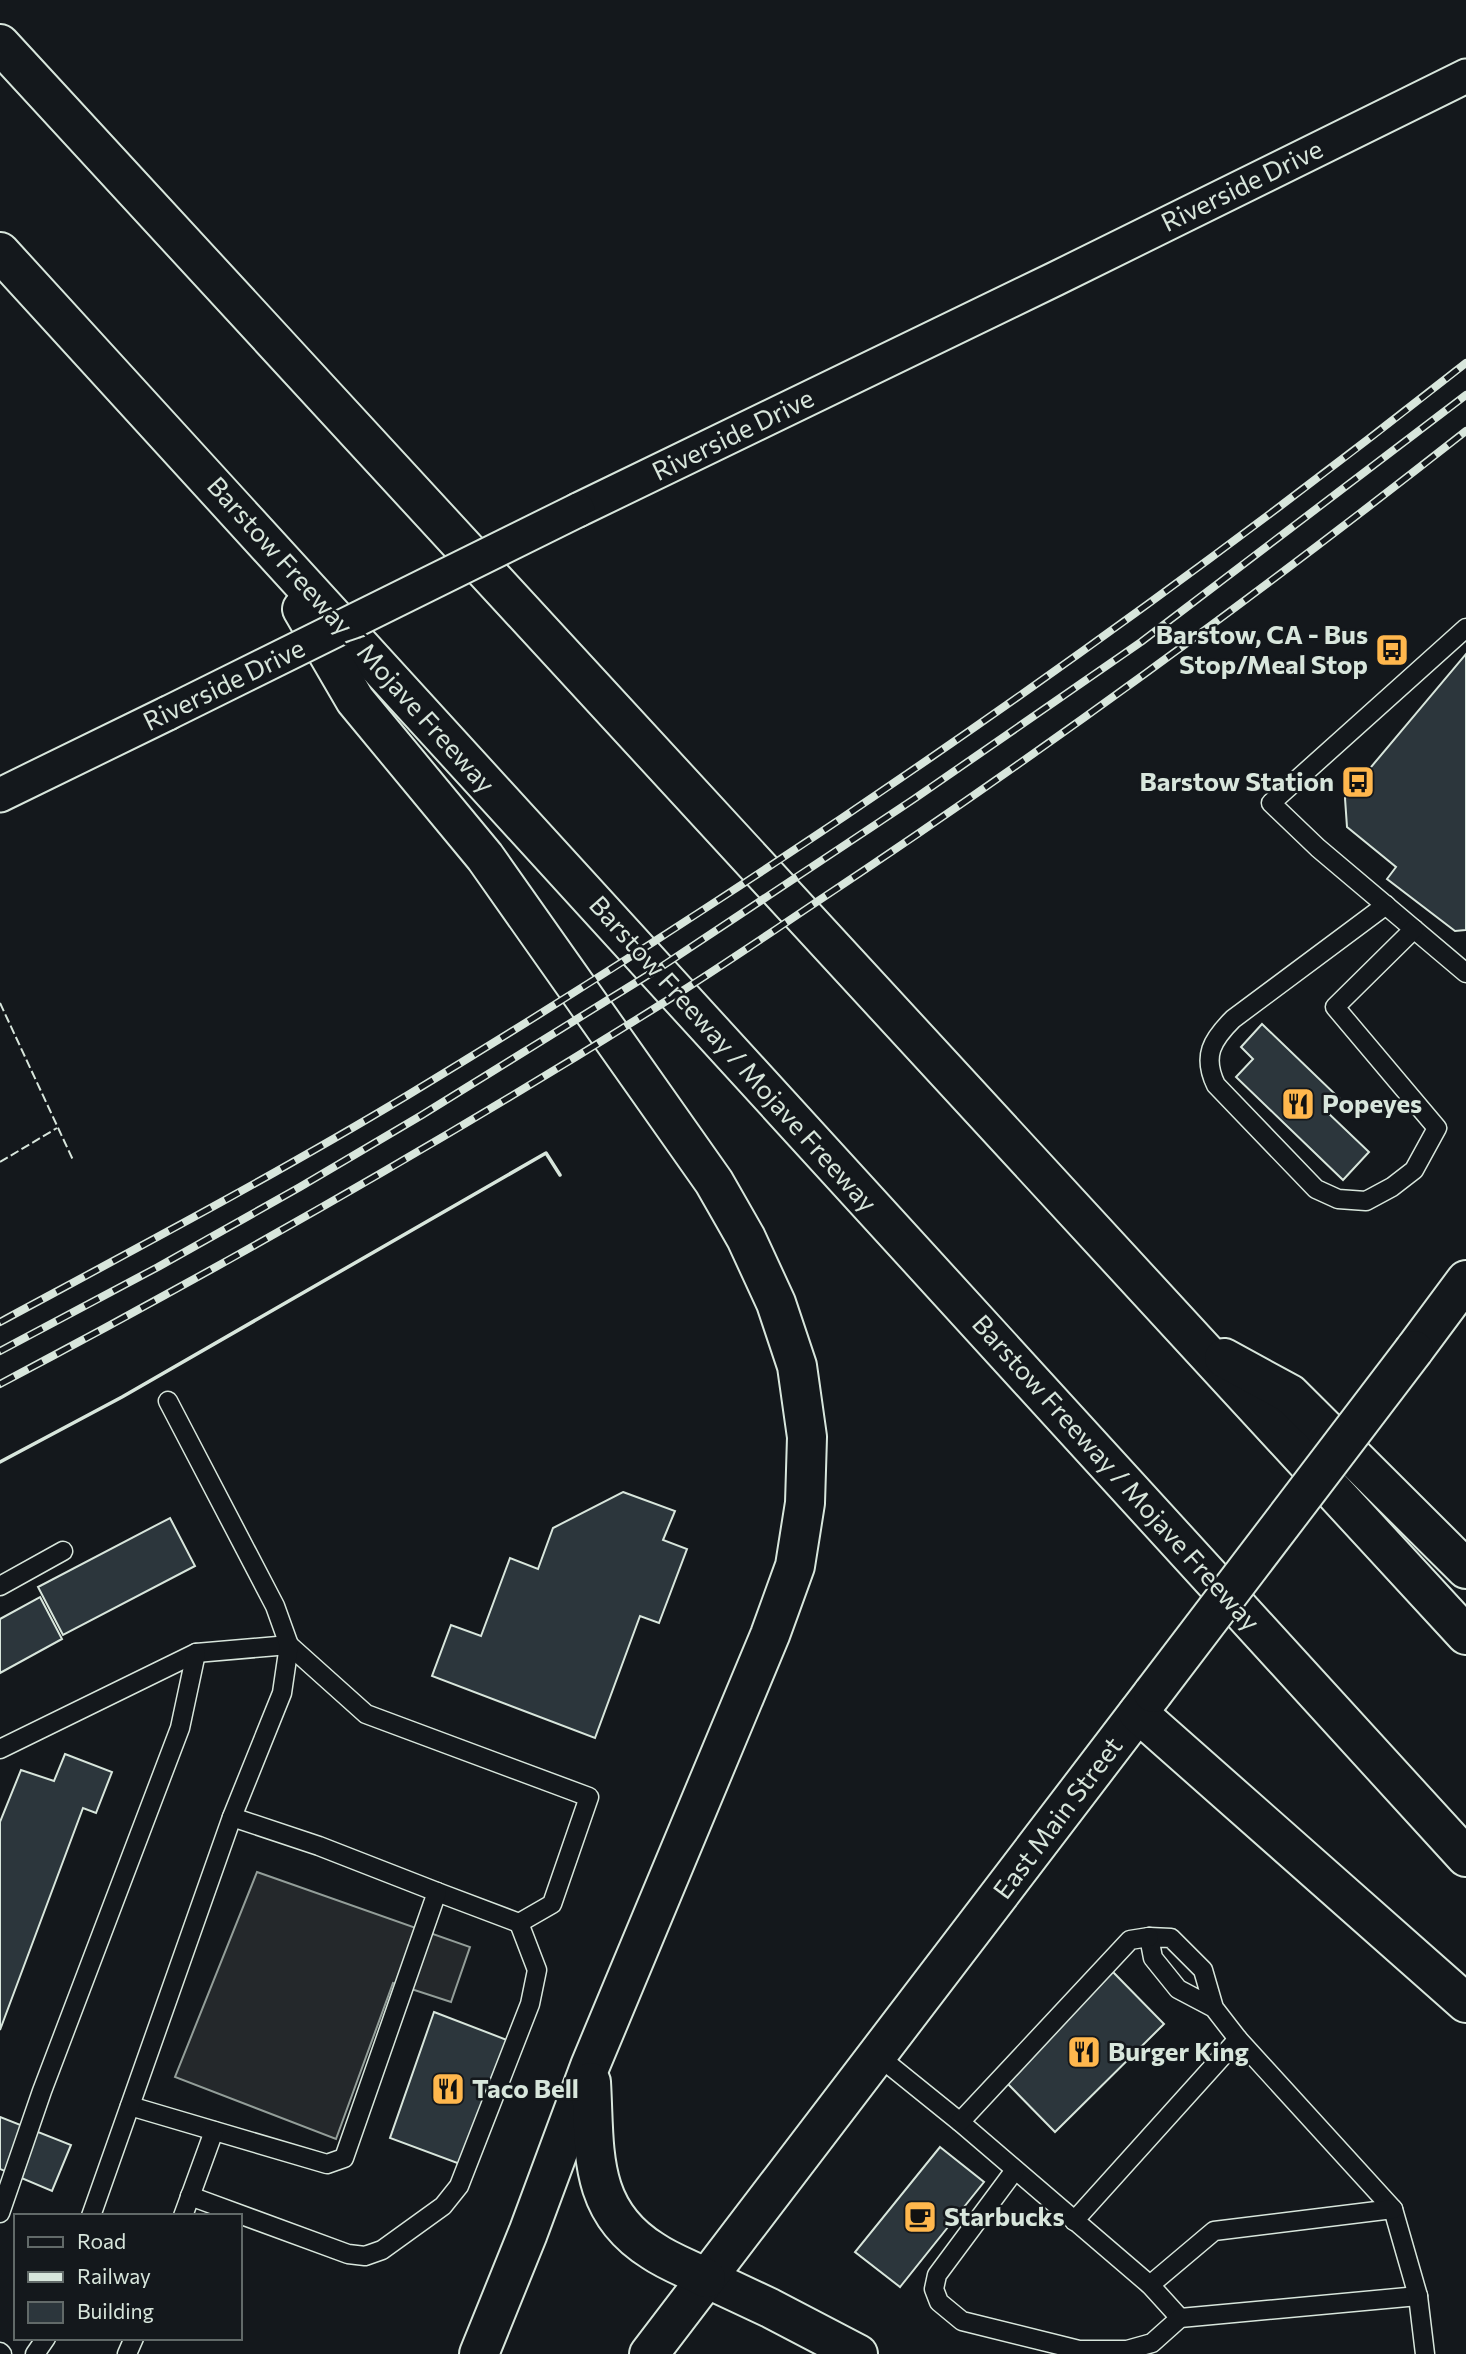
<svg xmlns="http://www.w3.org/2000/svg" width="1466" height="2354" font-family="Commissioner,sans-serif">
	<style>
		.parking { fill: #24282b; stroke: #939e99; stroke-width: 2 }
		.building { fill: #2c363c; stroke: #d8e6dc; stroke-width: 2 }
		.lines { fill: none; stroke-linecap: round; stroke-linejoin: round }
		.lane-casing { stroke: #d8e6dc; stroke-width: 21 }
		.street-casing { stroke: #d8e6dc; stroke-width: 37 }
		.secondary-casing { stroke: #d8e6dc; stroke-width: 42 }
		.primary-casing { stroke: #d8e6dc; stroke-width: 42 }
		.highway-casing { stroke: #d8e6dc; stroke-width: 42 }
		.lane { stroke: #14181c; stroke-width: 18 }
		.street { stroke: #14181c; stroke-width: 33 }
		.secondary { stroke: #14181c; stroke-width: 38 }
		.primary { stroke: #14181c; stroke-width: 38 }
		.highway { stroke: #14181c; stroke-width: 38 }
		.rail-casing { stroke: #d8e6dc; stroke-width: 8 }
		.rail { stroke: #14181c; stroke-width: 5; stroke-dasharray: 16; stroke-linecap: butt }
		.street-bridge-casing { stroke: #d8e6dc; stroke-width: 37; stroke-linecap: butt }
		.primary-bridge-casing { stroke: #d8e6dc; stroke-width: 42; stroke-linecap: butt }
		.street-bridge { stroke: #14181c; stroke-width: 33 }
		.primary-bridge { stroke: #14181c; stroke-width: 38 }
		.fence { stroke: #d8e6dc; stroke-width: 2; stroke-dasharray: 9 3.5; stroke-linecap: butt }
		.wall { stroke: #d8e6dc; stroke-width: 3.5 }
		.labels { text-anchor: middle; stroke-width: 5; stroke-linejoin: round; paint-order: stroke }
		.street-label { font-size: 26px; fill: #d8e6dc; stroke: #14181c }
		.poi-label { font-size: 26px; font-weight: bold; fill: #d8e6dc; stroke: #14181c; text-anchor: start }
	</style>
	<rect width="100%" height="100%" fill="#14181c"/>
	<!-- parking -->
	<polygon class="parking" points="257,1872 470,1947 451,2002 393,1983 336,2139 175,2077"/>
	<!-- building -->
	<g class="building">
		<polygon points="1466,654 1466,930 1455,931 1387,879 1396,867 1347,827 1345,798"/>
		<polygon points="1262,1024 1339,1098 1326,1111 1369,1152 1343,1180 1236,1077 1253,1059 1241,1047"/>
		<polygon points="623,1492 675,1511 663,1540 687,1549 659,1623 640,1616 595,1738 432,1676 451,1625 481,1636 510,1558 538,1569 553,1528"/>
		<polygon points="170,1518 195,1566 63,1635 38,1587"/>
		<polygon points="40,1597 62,1639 0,1673 0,1619"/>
		<polygon points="65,1754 112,1772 96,1813 83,1808 0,2030 0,1822 21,1770 54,1781"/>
		<polygon points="1113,1972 1164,2024 1055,2132 1004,2080"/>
		<polygon points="434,2012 507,2040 460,2164 390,2138"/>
		<polygon points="0,2117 71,2145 52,2191 0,2169"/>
		<polygon points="940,2147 984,2182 900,2287 855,2252"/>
	</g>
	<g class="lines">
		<defs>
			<g id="lane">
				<polyline points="1466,628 1271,803 1318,848 1466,973"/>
				<path d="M1386,905l-153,114c-21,21 -31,37 -17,66l100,104 22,10 28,2 26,-14 22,-17 23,-42 -102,-121 79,-78"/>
				<polyline points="0,1586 63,1551"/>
				<polyline points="0,1749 196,1653 289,1645 366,1714 589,1797 552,1904 519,1923 437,1892"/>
				<polyline points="1214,2008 1203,1970 1171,1938 1149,1937 1153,1958 1178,1989 1214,2008 1238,2039"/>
				<polyline points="877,2055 960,2122 1150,2285 1180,2318"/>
				<polyline points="130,2106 327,2164 344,2158 437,1892 319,1846 232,1817"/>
				<polyline points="960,2122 1130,1940 1149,1937"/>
				<polyline points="1015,2170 937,2275 934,2289 939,2302 962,2321 1079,2350 1127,2350 1152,2343 1180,2318 1418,2296"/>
				<polyline points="190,2196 348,2254 365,2256 382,2250 443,2206 459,2186 530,2004 537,1970 519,1923"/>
				<polyline points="0,2213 42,2091 180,1728 196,1653"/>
				<polyline points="91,2216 232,1817 282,1693 289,1645 275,1606 168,1401"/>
				<polyline points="183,2216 214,2131"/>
				<polyline points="1074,2221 1238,2039 1393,2209 1418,2296 1425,2354"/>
				<polyline points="1150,2285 1214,2231 1393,2209"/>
				<polyline points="0,2352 2,2354"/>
				<polyline points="35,2354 46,2338"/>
				<polyline points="127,2354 134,2338"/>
			</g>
			<g id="street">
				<polyline points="578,510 1055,279 1466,76"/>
				<polyline points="0,795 168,713"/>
			</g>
			<polyline id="secondary" points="706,2278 770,2308 858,2354"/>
			<g id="primary">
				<polyline points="1414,1350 1466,1280"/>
				<polyline points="649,2354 1153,1693"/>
			</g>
			<g id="highway">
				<polyline points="0,44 1466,1635"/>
				<polyline points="0,252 1466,1857"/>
				<polyline points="302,609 355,700 485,857 714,1182 746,1238 776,1303 797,1366 807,1437 805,1503 795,1566 770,1635 590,2066 528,2233 479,2354"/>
				<polyline points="1224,1358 1290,1394 1466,1569"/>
				<polyline points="1138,1713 1466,2003"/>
				<path d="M591,2082c4,67 -4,128 62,169 16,11 36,18 53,27"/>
			</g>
		</defs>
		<!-- lane casing -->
		<use href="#lane" class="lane-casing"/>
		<!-- street casing -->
		<use href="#street" class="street-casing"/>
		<!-- secondary casing -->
		<use href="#secondary" class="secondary-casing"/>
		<!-- primary casing -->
		<use href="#primary" class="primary-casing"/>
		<!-- highway casing -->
		<use href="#highway" class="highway-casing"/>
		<!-- lane -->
		<use href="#lane" class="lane"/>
		<!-- street -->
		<use href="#street" class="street"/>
		<!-- secondary -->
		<use href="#secondary" class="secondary"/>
		<!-- primary -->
		<use href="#primary" class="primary"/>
		<!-- highway -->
		<use href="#highway" class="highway"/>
		<defs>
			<g id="rail">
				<path d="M0,1322c137,-74 275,-147 408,-227 367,-222 721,-466 1058,-732"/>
				<polyline points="0,1351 158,1267 300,1187 422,1115 661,967 914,799 1141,642 1466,395"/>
				<path d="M0,1384c231,-122 458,-252 679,-391 47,-30 93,-61 139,-92 223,-148 438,-305 648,-470"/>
			</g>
		</defs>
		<!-- rail casing -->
		<use href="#rail" class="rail-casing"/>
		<!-- rail -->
		<use href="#rail" class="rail"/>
		<defs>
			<polyline id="street-bridge" points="168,713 578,510"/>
			<polyline id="primary-bridge" points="1153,1693 1414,1350"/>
		</defs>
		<!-- street-bridge casing -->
		<use href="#street-bridge" class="street-bridge-casing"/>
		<!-- primary-bridge casing -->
		<use href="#primary-bridge" class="primary-bridge-casing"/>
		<!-- street-bridge -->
		<use href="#street-bridge" class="street-bridge"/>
		<!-- primary-bridge -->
		<use href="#primary-bridge" class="primary-bridge"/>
		<!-- fence -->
		<g class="fence">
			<polyline points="0,1003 73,1160"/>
			<polyline points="0,1162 57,1128"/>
		</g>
		<!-- wall -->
		<polyline class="wall" points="0,1462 122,1397 546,1153 560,1175"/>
	</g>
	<!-- icons -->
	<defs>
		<symbol id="bus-square" viewBox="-11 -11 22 22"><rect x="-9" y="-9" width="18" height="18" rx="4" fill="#ffb74d" stroke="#14181c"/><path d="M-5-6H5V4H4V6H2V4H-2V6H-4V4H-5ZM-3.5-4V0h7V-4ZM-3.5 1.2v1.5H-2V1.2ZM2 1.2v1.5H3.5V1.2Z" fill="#111"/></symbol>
		<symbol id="restaurant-square" viewBox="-11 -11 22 22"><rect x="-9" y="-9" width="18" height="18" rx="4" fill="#ffb74d" stroke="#14181c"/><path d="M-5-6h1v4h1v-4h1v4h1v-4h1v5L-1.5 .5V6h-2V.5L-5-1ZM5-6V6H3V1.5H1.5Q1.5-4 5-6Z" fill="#111"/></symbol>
		<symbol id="cafe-square" viewBox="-11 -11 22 22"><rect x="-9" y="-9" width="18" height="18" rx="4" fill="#ffb74d" stroke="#14181c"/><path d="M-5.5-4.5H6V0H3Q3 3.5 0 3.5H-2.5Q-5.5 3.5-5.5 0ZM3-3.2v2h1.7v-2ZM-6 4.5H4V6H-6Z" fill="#111"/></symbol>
	</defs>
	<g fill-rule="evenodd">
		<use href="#bus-square" x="1373" y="631" width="38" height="38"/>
		<use href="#bus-square" x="1339" y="763" width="38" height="38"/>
		<use href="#restaurant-square" x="1279" y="1085" width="38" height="38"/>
		<use href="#restaurant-square" x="1065" y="2033" width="38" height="38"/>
		<use href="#restaurant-square" x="429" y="2070" width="38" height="38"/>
		<use href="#cafe-square" x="901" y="2198" width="38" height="38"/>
	</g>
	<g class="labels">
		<!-- street labels -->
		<g class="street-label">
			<text transform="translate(1242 186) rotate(-26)" y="9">Riverside Drive</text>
			<text transform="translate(733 435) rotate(-26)" y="9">Riverside Drive</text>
			<text transform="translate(351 635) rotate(48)" y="9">Barstow Freeway / Mojave Freeway</text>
			<text transform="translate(224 685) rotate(-26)" y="9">Riverside Drive</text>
			<text transform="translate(733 1054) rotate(48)" y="9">Barstow Freeway / Mojave Freeway</text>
			<text transform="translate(1116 1473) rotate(48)" y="9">Barstow Freeway / Mojave Freeway</text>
			<text transform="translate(1058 1818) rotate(-53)" y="9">East Main Street</text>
		</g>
		<!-- poi labels -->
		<g class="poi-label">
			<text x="1368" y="644" text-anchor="end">Barstow, CA - Bus<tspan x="1368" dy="30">Stop/Meal Stop</tspan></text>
			<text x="1334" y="791" text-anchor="end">Barstow Station</text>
			<text x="1322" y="1113">Popeyes</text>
			<text x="1108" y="2061">Burger King</text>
			<text x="472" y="2098">Taco Bell</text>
			<text x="944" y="2226">Starbucks</text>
		</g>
	</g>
	<!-- legend -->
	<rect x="14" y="2214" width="228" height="126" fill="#14181c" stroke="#626a69" stroke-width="2"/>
	<rect x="28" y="2237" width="35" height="10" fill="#14181c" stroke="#626a69" stroke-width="2"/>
	<text x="77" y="2249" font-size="21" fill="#d8e6dc">Road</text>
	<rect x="28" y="2272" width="35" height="10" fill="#d8e6dc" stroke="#626a69" stroke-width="2"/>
	<text x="77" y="2284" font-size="21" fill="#d8e6dc">Railway</text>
	<rect x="28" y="2302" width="35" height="21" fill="#2c363c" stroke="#626a69" stroke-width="2"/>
	<text x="77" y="2319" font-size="21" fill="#d8e6dc">Building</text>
</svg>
